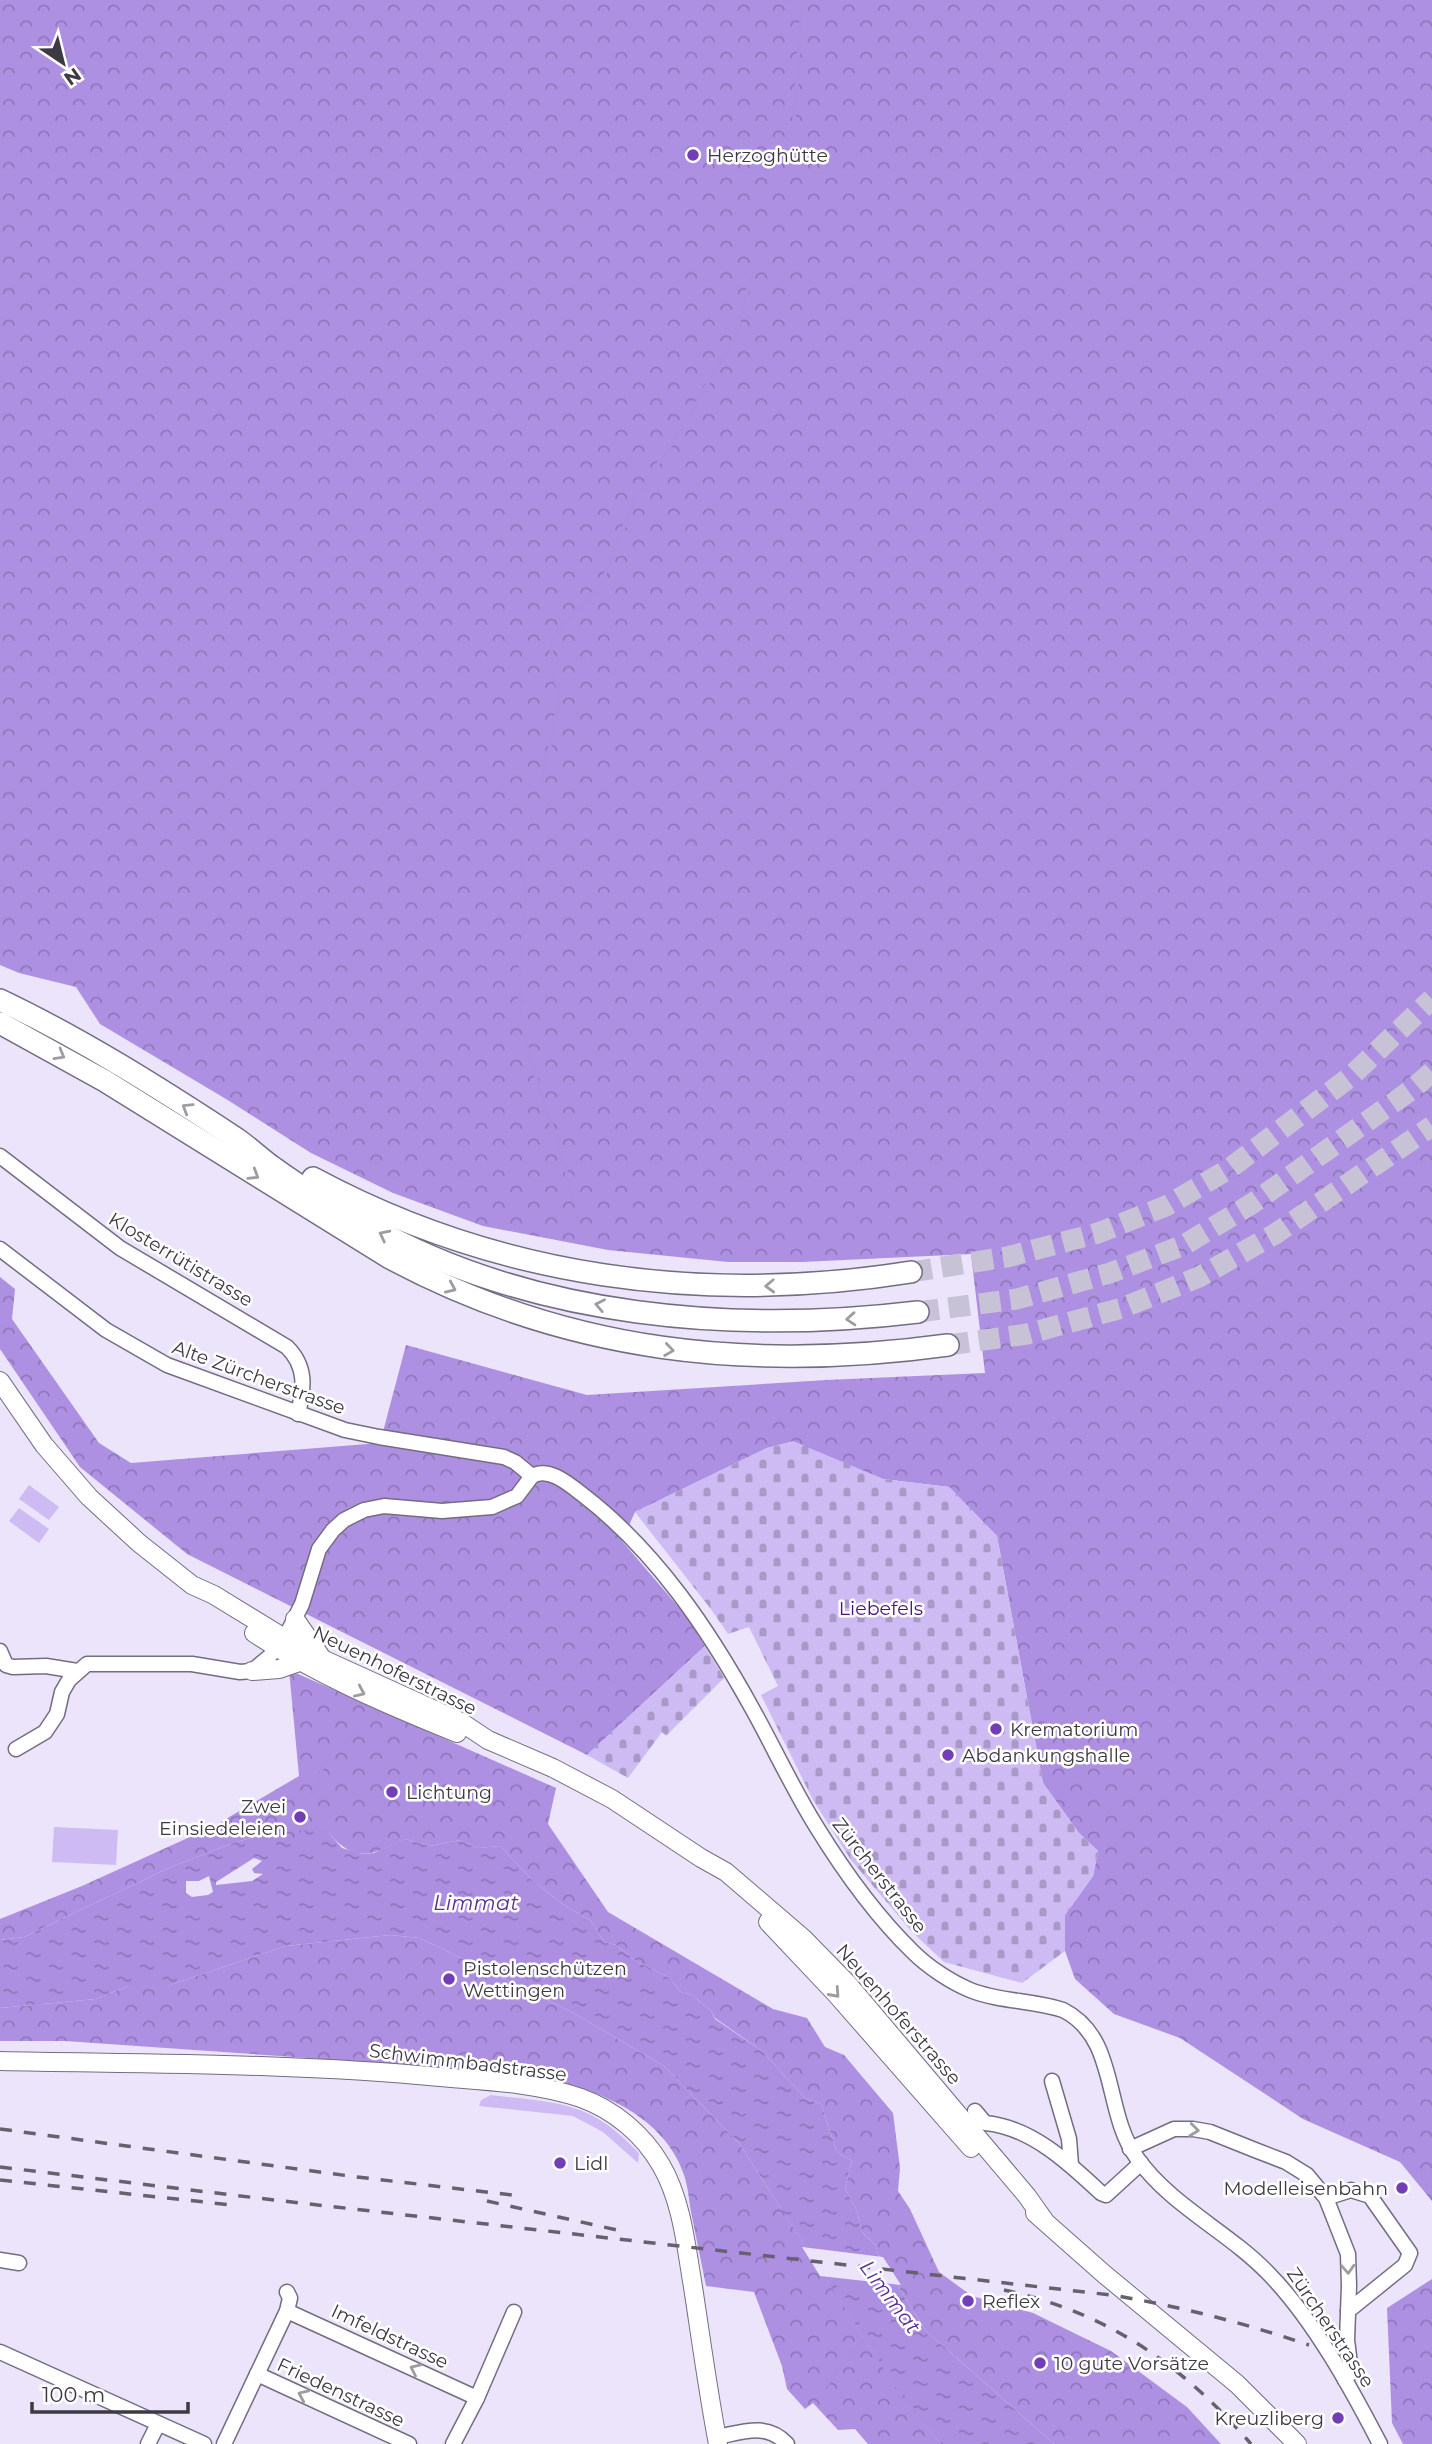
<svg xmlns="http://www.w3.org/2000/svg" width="1432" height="2444" font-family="Montserrat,sans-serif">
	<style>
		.green { fill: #cebbf4 }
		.forest { fill: url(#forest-crowns) }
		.cemetery { fill: url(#cemetery-stones) }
		.water { fill: url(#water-ripples); fill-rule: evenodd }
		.pier { fill: #ebe4fb }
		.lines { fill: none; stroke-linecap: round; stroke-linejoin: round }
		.stream { stroke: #ad8fe2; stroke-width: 3.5 }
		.highway-tunnel { stroke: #c8c2d6; stroke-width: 21; stroke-dasharray: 21 10; stroke-linecap: butt }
		.minor-casing { stroke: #746d81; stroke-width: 17 }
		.major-casing { stroke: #746d81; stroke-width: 20 }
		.highway-casing { stroke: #746d81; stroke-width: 24 }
		.minor { stroke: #fff; stroke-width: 14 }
		.major { stroke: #fff; stroke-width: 18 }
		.highway { stroke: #fff; stroke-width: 21 }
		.rail { stroke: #65616d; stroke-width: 3.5; stroke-dasharray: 12 12; stroke-linecap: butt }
		.oneway { stroke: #9e9ca1 }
		.poi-dot { fill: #723eb5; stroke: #fff; stroke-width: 2.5 }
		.labels { text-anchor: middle; stroke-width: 5; stroke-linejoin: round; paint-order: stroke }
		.poi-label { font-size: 19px; fill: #3d3a43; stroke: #fff; text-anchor: start }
		.street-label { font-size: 19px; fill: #3d3a43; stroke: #fff }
		.park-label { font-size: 19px; fill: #451677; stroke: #fff }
		.water-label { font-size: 21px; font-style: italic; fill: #5a3090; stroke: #fff }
	</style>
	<defs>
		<pattern id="forest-crowns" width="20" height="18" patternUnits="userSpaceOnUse" patternTransform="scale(1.75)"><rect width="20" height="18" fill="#ae90e3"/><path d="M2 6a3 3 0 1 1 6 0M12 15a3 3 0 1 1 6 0" fill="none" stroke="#8f77ba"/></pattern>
		<pattern id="cemetery-stones" width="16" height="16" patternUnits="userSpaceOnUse" patternTransform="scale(1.75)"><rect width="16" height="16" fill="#cebbf4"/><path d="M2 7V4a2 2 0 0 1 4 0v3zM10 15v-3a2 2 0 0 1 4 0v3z" fill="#a899c7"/></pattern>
		<pattern id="water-ripples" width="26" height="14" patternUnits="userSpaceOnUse" patternTransform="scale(1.75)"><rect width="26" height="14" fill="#ad8fe2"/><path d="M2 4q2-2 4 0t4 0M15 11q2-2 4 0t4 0" fill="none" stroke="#8e76b9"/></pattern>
	</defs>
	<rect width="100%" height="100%" fill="#ebe4fb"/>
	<!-- green -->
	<g class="green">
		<polygon points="29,1485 59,1507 49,1520 19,1499"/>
		<polygon points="19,1508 49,1529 39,1543 9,1521"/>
		<polygon points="54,1827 118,1830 116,1865 52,1862"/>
		<path d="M491,2095c66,8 99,5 148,58l-1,10 -35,-31 -30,-16 -94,-10 2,-6z"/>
	</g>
	<!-- forest -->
	<g class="forest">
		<polygon points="0,0 1432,0 1432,2201 1400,2162 1303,2119 1180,2038 1114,2014 1075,1979 1065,1951 1065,1915 1093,1876 1098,1851 1079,1833 1043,1783 997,1536 949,1487 883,1479 793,1442 767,1448 635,1512 622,1541 687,1617 705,1646 587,1755 187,1554 80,1467 0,1349 0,1277 15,1289 12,1319 99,1443 131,1463 380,1443 406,1345 587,1395 826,1380 985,1373 971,1254 802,1262 728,1262 608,1250 483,1226 393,1193 311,1153 226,1099 100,1024 76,987 19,973 0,965"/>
		<path d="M289,1670l267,118 -8,36 60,88 165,97 34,9 18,29 19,8 49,58 7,55 -2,23 12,18 29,63 33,24 61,17 78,38 76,56 34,37h-167l-128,-113 -48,-77 -2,-8 -14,-14 -5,-21 -12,-23 7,-27 -15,-9 -16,-48 -16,-6 -43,-47 -47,-33 -4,-7 -19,-16 -11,-3 -13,-15 -32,-16 -20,-16 -12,-3 -14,-22 -25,-14 -31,-24 -34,-36 -23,2 -17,-8 -30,6 -24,-7c-32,15 -50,26 -77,-6l-32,7 -25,-8 -39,11 -62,24 -147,70 -24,3v-21l82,-33 132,-60 85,-50z"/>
		<path d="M390,1935l30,3 152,74 92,54 75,77 173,268 29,33h-73l-13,-15 -17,1 -25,-27 -8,6 -18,-20 -5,-23 -28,-74 -48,-6c-5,-25 -10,-49 -15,-74 -2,-12 -3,-25 -7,-37 -22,-66 -100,-90 -160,-102l-459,-32h-65v-33l96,-9 32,-13h39l119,-40z"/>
		<polygon points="1432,2279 1432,2444 1403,2444 1392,2423 1387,2308"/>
	</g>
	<!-- cemetery -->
	<g class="cemetery">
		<polygon points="793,1441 883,1479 949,1487 997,1536 1043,1783 1079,1833 1098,1851 1093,1876 1065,1915 1065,1951 1022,1983 944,1962 912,1932 851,1860 813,1800 761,1695 778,1686 749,1627 728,1634 710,1608 635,1512 767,1448"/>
		<polygon points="705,1646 724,1678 666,1736 662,1732 628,1778 587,1755"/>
	</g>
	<!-- water -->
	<path class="water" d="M315,1826l14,7 13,15 20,6 12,-1 32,-14 24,7 30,-6 17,8 23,-2 34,36 31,24 25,14 14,22 12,3 20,16 32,16 13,15 11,3 19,16 4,8 47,32 43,47 16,6 16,48 15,9 -7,27 12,23 5,21 14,14 2,8 48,77 128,113h-113l-29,-32 -173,-269 -75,-77 -92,-54 -152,-74 -30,-3 -104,11 -119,40h-39l-32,13 -96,9v-68l24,-3 147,-70 62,-24 39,-11 25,7 3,-10 7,2zM254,1858l8,3 -10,8 2,4 9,1 -11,7 -36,4v-3zM209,1876l4,16 -5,3 -16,2 -6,-4v-12h13z"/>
	<!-- pier -->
	<polygon class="pier" points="802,2247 883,2257 901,2285 820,2276"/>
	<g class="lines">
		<!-- stream -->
		<g class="stream">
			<polyline points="784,0 790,3"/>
			<polyline points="794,119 802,8"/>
			<polyline points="541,780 553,734 560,690 552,676 551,640 601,584 637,495 675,439 735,337 751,278"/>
			<path d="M520,853c13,49 -3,99 0,148 5,71 42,133 53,201"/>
			<polyline points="346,1742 357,1729"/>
			<polyline points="303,1832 300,1818 300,1808 305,1800 315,1791 321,1770 331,1753"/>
			<polyline points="824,2388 867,2336"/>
		</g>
		<!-- highway-tunnel -->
		<g class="highway-tunnel">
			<polyline points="911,1272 1007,1257 1098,1233 1166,1206 1229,1169 1350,1077 1432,999"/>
			<polyline points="918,1312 1017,1299 1110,1273 1184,1245 1253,1203 1411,1090 1432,1072"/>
			<polyline points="948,1345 1027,1334 1122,1308 1199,1277 1275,1234 1432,1126"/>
		</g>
		<defs>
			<g id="minor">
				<path d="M0,1156l120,92 167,99c20,20 17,41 11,67"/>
				<polyline points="0,1249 106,1330 167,1365 345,1430 379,1437 504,1457 515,1462 532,1476"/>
				<path d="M532,1476c17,-10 38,9 51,19 73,56 126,135 170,215 21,38 40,79 63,116 27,44 60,90 97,126 15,15 38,30 57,38 30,12 63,10 93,20 56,28 40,102 74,148 34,48 92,74 132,116 44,45 82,114 111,170"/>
				<polyline points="0,1651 6,1665 13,1667 46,1666 77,1671"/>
				<polyline points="16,1749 45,1732 57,1714 62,1692 69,1680 87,1664 192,1664 240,1672 252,1671 269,1657 287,1634 302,1604 319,1549 333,1530 344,1520 364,1510 384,1506 442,1511 492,1507 517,1496 532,1476"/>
				<polyline points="1052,2081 1069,2139 1071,2165"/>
				<path d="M975,2111l10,12c46,4 84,40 116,70l5,2 35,-32"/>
				<polyline points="1130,2149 1174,2129 1193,2129 1210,2132 1255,2150 1286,2162 1307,2175 1326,2198 1348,2254 1349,2286 1347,2340 1351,2372 1345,2380"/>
				<polyline points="1326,2198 1351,2190 1370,2196 1410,2253 1405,2265 1348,2311"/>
				<polyline points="0,2260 19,2263"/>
				<polyline points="287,2311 477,2398"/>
				<polyline points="0,2352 204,2444"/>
				<polyline points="257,2374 409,2444"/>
				<path d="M717,2437c26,-5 50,-15 70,7"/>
				<polyline points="148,2444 158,2424"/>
				<polyline points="224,2444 287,2311 290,2298 287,2292"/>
				<polyline points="453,2444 477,2398 514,2312"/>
			</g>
			<g id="major">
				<polyline points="0,1381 44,1445 89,1497 139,1543 192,1585 214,1595 307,1652 461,1722 488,1740 553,1768 612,1799 701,1858 726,1872 803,1938 847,1983 1027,2196 1044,2220"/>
				<polyline points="295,1619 321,1657"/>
				<path d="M254,1633c63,42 132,71 203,100"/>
				<polyline points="252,1671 279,1669 299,1662"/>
				<polyline points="768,1922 836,1994 971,2148"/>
				<path d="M0,2061c146,3 294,2 440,16 46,4 97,6 141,21 33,12 62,36 80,67 21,36 25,81 32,122 8,52 15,105 25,157"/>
				<polyline points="1035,2213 1104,2274 1237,2384 1297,2444"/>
			</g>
			<g id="highway">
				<path d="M0,1000c82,39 161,89 237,139 13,9 24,20 37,29 30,22 63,41 95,58 164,92 366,108 549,86"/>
				<path d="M0,1023l105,58 285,177c177,95 361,114 558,87"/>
				<path d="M313,1178c186,100 390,127 598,94"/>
			</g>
		</defs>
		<!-- minor casing -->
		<use href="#minor" class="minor-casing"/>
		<!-- major casing -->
		<use href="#major" class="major-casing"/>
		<!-- highway casing -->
		<use href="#highway" class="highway-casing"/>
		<!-- minor -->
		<use href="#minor" class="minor"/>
		<!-- major -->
		<use href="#major" class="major"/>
		<!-- highway -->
		<use href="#highway" class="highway"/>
		<!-- rail -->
		<g class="rail">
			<polyline points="0,2129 357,2177 521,2196"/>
			<path d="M0,2167l274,33 837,95c68,11 133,28 198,50"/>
			<polyline points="0,2180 232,2205"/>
			<polyline points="487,2201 617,2230"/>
			<path d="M1004,2290c103,22 179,75 247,154"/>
		</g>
	</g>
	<!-- one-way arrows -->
	<defs><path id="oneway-chevron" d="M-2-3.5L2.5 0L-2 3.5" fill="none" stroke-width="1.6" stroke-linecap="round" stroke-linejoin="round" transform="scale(1.75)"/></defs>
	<g class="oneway">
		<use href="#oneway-chevron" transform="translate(60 1055) rotate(30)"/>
		<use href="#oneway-chevron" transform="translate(187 1108) rotate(-148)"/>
		<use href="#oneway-chevron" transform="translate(254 1175) rotate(32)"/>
		<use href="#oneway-chevron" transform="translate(384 1235) rotate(-153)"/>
		<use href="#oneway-chevron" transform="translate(770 1286) rotate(178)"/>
		<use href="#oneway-chevron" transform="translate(451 1288) rotate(24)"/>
		<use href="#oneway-chevron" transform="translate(600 1305) rotate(-169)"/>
		<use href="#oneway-chevron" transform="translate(851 1319) rotate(176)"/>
		<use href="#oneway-chevron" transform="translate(669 1350) rotate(8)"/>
		<use href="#oneway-chevron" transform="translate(360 1692) rotate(24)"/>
		<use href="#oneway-chevron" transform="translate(835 1993) rotate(48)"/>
		<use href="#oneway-chevron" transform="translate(1194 2130) rotate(6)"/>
		<use href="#oneway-chevron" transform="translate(1348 2269) rotate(87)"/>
		<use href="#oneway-chevron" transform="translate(415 2369) rotate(-155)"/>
		<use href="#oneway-chevron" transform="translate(303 2395) rotate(-156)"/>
	</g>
	<!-- markers -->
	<g class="poi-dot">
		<circle cx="693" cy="155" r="7"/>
		<circle cx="996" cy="1729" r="7"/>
		<circle cx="948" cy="1755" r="7"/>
		<circle cx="392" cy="1792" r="7"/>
		<circle cx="300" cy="1817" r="7"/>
		<circle cx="449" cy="1979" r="7"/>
		<circle cx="560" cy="2163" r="7"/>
		<circle cx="1402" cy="2188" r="7"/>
		<circle cx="968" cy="2301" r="7"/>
		<circle cx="1040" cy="2363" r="7"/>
		<circle cx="1338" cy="2418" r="7"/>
	</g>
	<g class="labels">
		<!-- poi labels -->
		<g class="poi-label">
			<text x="707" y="162">Herzoghütte</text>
			<text x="1010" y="1736">Krematorium</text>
			<text x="962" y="1762">Abdankungshalle</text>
			<text x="406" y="1799">Lichtung</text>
			<text x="286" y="1813" text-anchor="end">Zwei<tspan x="286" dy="22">Einsiedeleien</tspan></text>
			<text x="463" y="1975">Pistolenschützen<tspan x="463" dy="22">Wettingen</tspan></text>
			<text x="574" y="2170">Lidl</text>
			<text x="1388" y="2195" text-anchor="end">Modelleisenbahn</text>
			<text x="982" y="2308">Reflex</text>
			<text x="1054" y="2370">10 gute Vorsätze</text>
			<text x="1324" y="2425" text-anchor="end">Kreuzliberg</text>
		</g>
		<!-- street labels -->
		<g class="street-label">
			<text transform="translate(181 1259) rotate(31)" y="7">Klosterrütistrasse</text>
			<text transform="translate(259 1377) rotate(20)" y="7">Alte Zürcherstrasse</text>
			<text transform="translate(395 1670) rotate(26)" y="7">Neuenhoferstrasse</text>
			<text transform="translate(880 1875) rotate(52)" y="7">Zürcherstrasse</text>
			<text transform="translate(899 2014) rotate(49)" y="7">Neuenhoferstrasse</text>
			<text transform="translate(468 2062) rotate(7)" y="7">Schwimmbadstrasse</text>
			<text transform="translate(1331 2327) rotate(56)" y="7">Zürcherstrasse</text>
			<text transform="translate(390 2336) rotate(25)" y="7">Imfeldstrasse</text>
			<text transform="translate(341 2392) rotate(25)" y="7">Friedenstrasse</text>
		</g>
		<!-- park labels -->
		<g class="park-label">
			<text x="881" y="1615">Liebefels</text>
		</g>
		<!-- water labels -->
		<g class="water-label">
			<text x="476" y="1910">Limmat</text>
			<text transform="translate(890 2297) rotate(53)" y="7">Limmat</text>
		</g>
	</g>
	<!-- north arrow -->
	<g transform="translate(63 63) rotate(145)" stroke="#ffffff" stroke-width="5" paint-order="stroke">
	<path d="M0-5L12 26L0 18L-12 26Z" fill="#3d3a43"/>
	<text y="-10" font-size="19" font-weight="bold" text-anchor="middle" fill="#3d3a43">N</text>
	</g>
	<!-- scale -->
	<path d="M32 2402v10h156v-10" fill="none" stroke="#3d3a43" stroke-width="3.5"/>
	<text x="42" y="2402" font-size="21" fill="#3d3a43" stroke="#ffffff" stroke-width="5" paint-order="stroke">100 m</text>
</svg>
